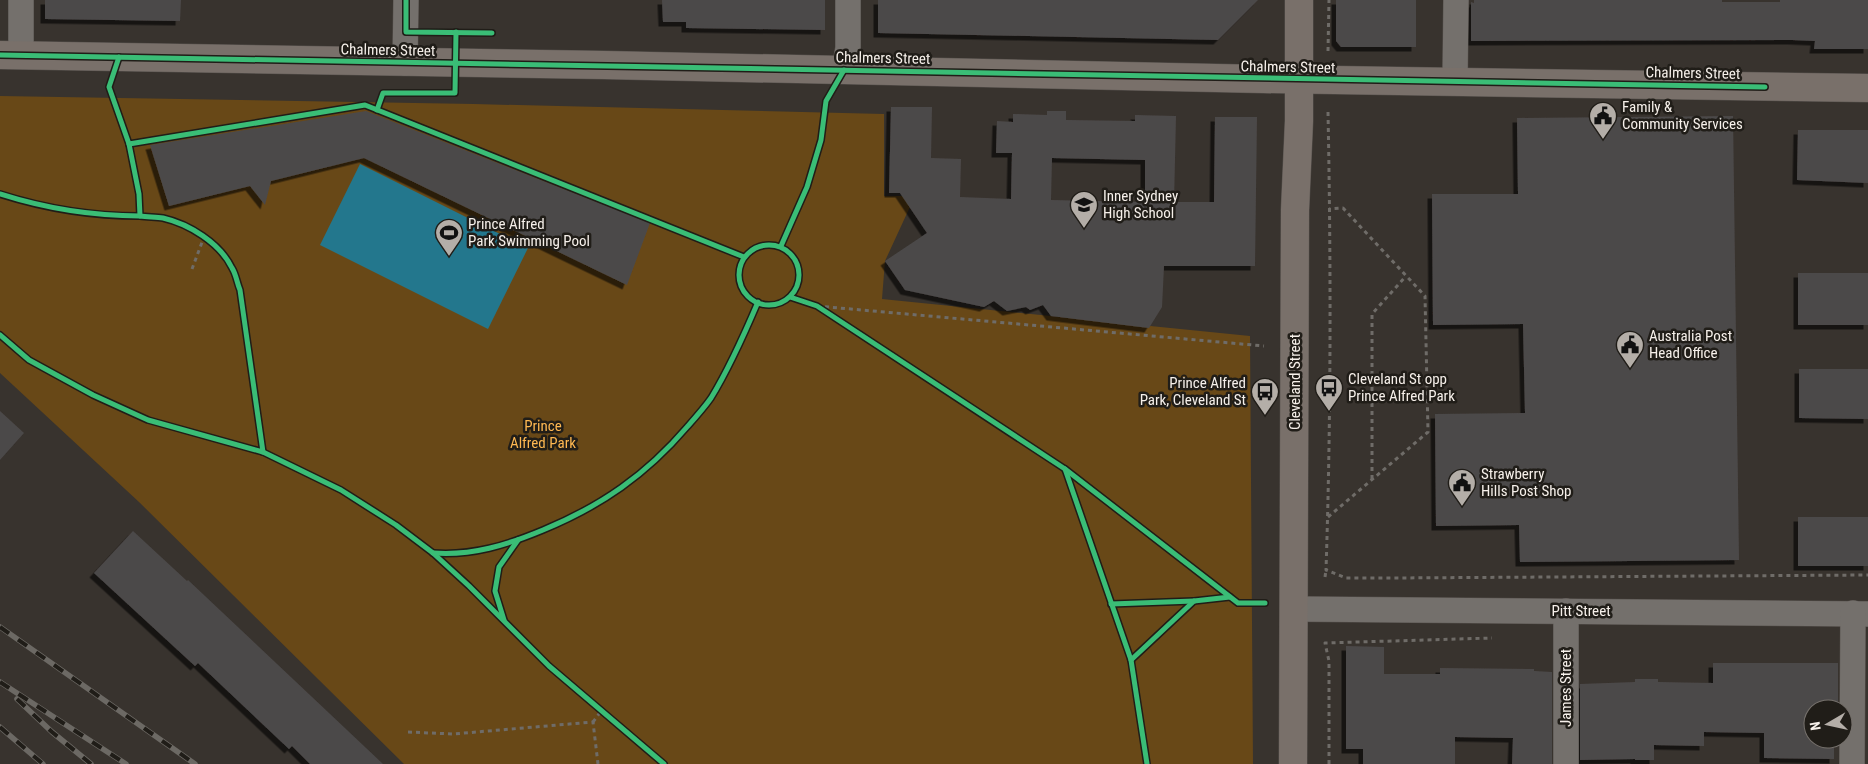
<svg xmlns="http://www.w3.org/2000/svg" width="1868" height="764" font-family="'Roboto Condensed',sans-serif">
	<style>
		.green { fill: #684817 }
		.water { fill: #23778d }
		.building { fill: #4c4949; fill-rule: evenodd; filter: url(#shadow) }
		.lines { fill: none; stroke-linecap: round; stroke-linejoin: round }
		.minor-casing { stroke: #57524e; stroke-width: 26 }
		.major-casing { stroke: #57524e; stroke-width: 29 }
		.path { stroke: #6f6c68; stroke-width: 3; stroke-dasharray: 4 4; stroke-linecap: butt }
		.minor { stroke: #74706c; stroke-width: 25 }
		.major { stroke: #79706a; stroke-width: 28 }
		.rail-casing { stroke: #6c6964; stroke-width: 5.5 }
		.rail { stroke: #201d18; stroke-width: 4; stroke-dasharray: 11; stroke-linecap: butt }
		.cycleway-casing { stroke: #201d18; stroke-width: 8 }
		.cycleway { stroke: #3abd76; stroke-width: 5 }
		.labels { text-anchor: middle; stroke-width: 5; stroke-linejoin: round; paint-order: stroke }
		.street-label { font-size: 15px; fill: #f6f0ea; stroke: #201d18 }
		.poi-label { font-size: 15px; fill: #f6f0ea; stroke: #201d18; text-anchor: start }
		.park-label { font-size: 15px; fill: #feb851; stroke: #201d18 }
	</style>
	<defs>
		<filter id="shadow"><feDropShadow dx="-4.5" dy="4.5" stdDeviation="0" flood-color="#0009"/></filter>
	</defs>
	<rect width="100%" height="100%" fill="#38332e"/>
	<!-- green -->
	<polygon class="green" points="0,96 474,104 884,114 884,196 915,196 885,261 882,299 1250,336 1253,764 404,764 139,502 0,373"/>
	<!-- water -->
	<polygon class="water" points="360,164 528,248 488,329 320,245"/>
	<!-- building -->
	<g class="building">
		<polygon points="45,0 181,0 180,21 45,19"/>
		<polygon points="662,0 825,0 825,30 686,28 686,22 663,22"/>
		<polygon points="878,0 1258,0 1218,40 878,33"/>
		<polygon points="1336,0 1416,0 1416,47 1341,47 1336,41"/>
		<polygon points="1474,0 1722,0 1722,2 1780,2 1780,0 1868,0 1868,49 1814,49 1815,41 1792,40 1471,41 1471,2 1474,3"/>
		<path d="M891,107h41l-1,51 30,1 -1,38 51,2 1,-46h-16l1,-32 16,1v-8l34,1v-4h19v9l69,1v-6l41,1 -2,86h40l1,-85h42l-2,149h-91l-2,41 -13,21 -98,-12 -8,-11 -13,5 -4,-3 -19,4 -13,-10 -10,6 -79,-17 -20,-29 42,-28 -27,-40h-11zM1052,158l93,2v42l-94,-2z"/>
		<polygon points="366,111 650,223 627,285 364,158 271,181 265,205 250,186 169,206 150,145"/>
		<polygon points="1733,116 1739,560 1520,562 1519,525 1436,526 1435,414 1525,413 1523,324 1433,325 1432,194 1518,194 1517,118"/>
		<polygon points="1798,130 1868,130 1868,183 1797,180"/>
		<rect x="1798" y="273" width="70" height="52"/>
		<polygon points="1799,369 1868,369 1868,419 1799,418"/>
		<polygon points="0,411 24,433 0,460"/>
		<rect x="1798" y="517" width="70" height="49"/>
		<polygon points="133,531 187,581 188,580 383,764 310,764 292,746 289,749 198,663 195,666 94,573"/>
		<polygon points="1346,646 1384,647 1384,674 1440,674 1440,668 1534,669 1534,671 1552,672 1552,764 1512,764 1513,738 1455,737 1455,764 1363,764 1363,749 1346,749"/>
		<polygon points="1713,663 1838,663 1838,709 1813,709 1813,739 1834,739 1834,759 1764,758 1764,733 1704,732 1704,746 1654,745 1654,760 1635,760 1635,759 1580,760 1580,684 1635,682 1635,679 1658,679 1658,682 1713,683"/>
	</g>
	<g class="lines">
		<defs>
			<g id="minor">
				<polyline points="21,55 21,0"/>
				<polyline points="405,63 406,0"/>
				<polyline points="844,70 848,48 848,0"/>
				<polyline points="1455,81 1456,0"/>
				<polyline points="1294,609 1868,614"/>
				<polyline points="1566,764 1566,611"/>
				<polyline points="1852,764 1853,613"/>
			</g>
			<g id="major">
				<polyline points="0,55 604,65 1263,79 1868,88"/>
				<polyline points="1293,764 1295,210 1299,121 1299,0"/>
			</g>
		</defs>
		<!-- minor casing -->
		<use href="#minor" class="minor-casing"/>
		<!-- major casing -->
		<use href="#major" class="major-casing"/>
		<!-- path -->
		<g class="path">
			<polyline points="1328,51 1329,0"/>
			<path d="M1328,112c3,153 3,306 -2,458l20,8h47l475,-3"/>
			<polyline points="192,269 204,237"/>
			<polyline points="817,306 1264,346"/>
			<polyline points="1372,479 1372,314 1406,276"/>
			<polyline points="1328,517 1428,432 1425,296 1343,208 1329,209"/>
			<polyline points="1325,577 1326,570"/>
			<polyline points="593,722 601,711"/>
			<polyline points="408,732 453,734 593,722 598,764"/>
			<polyline points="1329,764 1329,661 1325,643 1492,638"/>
		</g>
		<!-- minor -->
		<use href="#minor" class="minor"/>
		<!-- major -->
		<use href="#major" class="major"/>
		<defs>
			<g id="rail">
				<polyline points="0,627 195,764"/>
				<polyline points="0,682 126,764"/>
				<polyline points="17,699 52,732 91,764"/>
				<polyline points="0,727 43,764"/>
			</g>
		</defs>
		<!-- rail casing -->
		<use href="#rail" class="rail-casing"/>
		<!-- rail -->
		<use href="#rail" class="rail"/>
		<defs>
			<g id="cycleway">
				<polyline points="406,0 406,32 492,33"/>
				<polyline points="0,55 1765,87"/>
				<path d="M119,57l-10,30 20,57 10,50 1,22c8,1 16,1 23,2 26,6 57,25 69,50 4,6 5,15 8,22l23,162"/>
				<polyline points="377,110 383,93 455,93 456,32"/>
				<polyline points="129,144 365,105 744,257"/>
				<path d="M0,194c47,15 91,22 140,22"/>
				<circle cx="769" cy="275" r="30"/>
				<polyline points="781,246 807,187 821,140 826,101 844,70"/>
				<polyline points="790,297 817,306 1065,469 1131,660 1147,764"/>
				<polyline points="0,335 29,360 93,395 148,420 263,452 341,490 396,525 433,553 469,586 549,666 664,764"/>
				<polyline points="1065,469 1238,603 1265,603"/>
				<path d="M433,553c39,3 74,-8 110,-23 58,-24 103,-55 144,-103 8,-9 17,-19 24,-29 19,-31 33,-63 47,-96"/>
				<polyline points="1111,604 1194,601"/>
				<polyline points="504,620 495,591 499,567 518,540"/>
				<polyline points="1131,660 1194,601 1230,597"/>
			</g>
		</defs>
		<!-- cycleway casing -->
		<use href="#cycleway" class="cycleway-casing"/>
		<!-- cycleway -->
		<use href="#cycleway" class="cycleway"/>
	</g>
	<!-- icons -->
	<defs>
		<symbol id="civic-pin" viewBox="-11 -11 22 30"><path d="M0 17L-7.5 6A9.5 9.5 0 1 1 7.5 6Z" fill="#b4aea8" stroke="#201d18"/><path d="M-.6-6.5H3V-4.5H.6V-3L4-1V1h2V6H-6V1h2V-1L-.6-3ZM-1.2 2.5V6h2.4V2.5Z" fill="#111"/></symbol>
		<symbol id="school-pin" viewBox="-11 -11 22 30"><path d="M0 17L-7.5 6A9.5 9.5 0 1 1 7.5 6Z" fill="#b4aea8" stroke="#201d18"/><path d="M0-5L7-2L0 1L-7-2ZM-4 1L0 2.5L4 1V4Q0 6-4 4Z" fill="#111"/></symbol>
		<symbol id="stadium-pin" viewBox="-11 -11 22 30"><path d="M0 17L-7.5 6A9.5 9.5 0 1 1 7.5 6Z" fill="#b4aea8" stroke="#201d18"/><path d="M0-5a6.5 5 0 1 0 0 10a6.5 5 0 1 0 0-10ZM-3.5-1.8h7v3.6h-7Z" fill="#111"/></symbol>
		<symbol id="bus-pin" viewBox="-11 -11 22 30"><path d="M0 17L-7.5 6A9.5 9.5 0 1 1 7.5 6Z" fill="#b4aea8" stroke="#201d18"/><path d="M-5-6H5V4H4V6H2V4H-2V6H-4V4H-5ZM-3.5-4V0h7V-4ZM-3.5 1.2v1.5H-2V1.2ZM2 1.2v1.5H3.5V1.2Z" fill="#111"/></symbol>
	</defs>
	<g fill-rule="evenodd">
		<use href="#civic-pin" x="1587" y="100" width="32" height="43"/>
		<use href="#school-pin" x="1068" y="189" width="32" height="43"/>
		<use href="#stadium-pin" x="433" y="217" width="32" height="43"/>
		<use href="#civic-pin" x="1614" y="329" width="32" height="43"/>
		<use href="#bus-pin" x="1313" y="372" width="32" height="43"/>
		<use href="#bus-pin" x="1249" y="376" width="32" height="43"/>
		<use href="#civic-pin" x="1446" y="467" width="32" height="43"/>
	</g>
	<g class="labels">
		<!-- street labels -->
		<g class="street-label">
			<text transform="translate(388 50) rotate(1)" y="5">Chalmers Street</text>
			<text transform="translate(883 58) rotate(1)" y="5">Chalmers Street</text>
			<text transform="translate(1288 67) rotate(1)" y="5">Chalmers Street</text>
			<text transform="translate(1693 73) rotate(1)" y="5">Chalmers Street</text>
			<text transform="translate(1295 382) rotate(-90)" y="5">Cleveland Street</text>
			<text x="1581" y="616">Pitt Street</text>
			<text transform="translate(1566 688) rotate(-90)" y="5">James Street</text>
		</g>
		<!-- poi labels -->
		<g class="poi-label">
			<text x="1622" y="112">Family &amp;<tspan x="1622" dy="17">Community Services</tspan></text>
			<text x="1103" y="201">Inner Sydney<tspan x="1103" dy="17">High School</tspan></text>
			<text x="468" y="229">Prince Alfred<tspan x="468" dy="17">Park Swimming Pool</tspan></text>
			<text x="1649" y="341">Australia Post<tspan x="1649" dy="17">Head Office</tspan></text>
			<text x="1348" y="384">Cleveland St opp<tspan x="1348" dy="17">Prince Alfred Park</tspan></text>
			<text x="1246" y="388" text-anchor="end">Prince Alfred<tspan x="1246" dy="17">Park, Cleveland St</tspan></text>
			<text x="1481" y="479">Strawberry<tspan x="1481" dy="17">Hills Post Shop</tspan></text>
		</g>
		<!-- park labels -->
		<g class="park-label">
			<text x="543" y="431">Prince<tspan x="543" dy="17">Alfred Park</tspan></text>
		</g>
	</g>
	<!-- north arrow -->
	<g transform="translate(1828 724) rotate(261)"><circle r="24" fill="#201d18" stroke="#76716c"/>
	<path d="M0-4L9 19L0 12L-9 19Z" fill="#b4aea8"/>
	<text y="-8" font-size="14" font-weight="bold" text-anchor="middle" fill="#f6f0ea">N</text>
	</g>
</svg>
